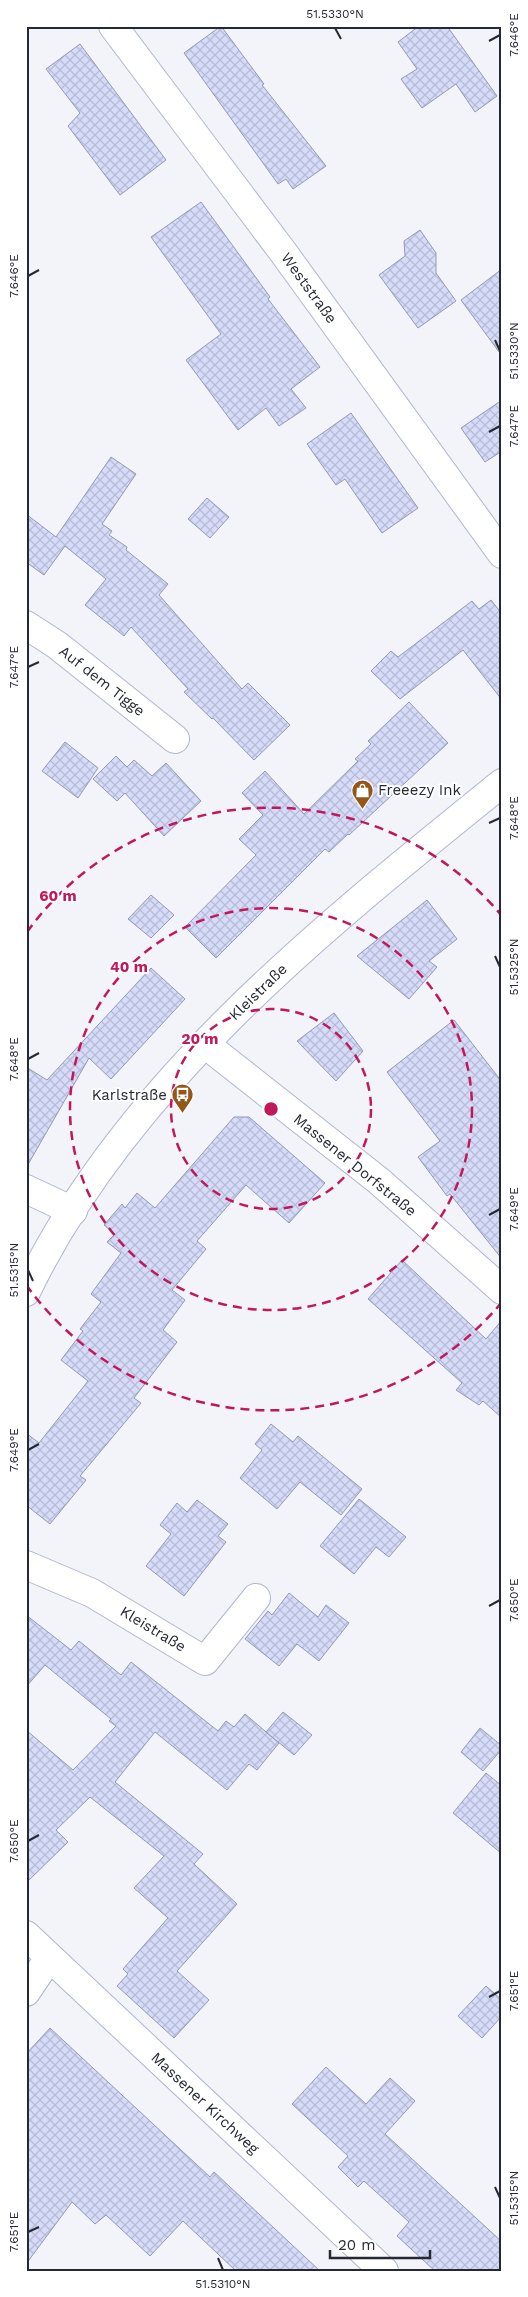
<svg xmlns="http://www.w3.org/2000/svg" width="528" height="2297" font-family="'Work Sans',sans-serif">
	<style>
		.building { fill: url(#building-cross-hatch); stroke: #9399b4 }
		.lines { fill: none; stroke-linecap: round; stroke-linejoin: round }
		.minor-casing { stroke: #b0b5d1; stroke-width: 30 }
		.major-casing { stroke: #b0b5d1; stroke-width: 30 }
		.minor { stroke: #fff; stroke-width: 28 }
		.major { stroke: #fff; stroke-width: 28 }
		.ticks { fill: none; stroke: #262933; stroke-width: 2 }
		.ring { fill: none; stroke: #c2185b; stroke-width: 2.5; stroke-dasharray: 9 6 }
		.labels { text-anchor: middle; stroke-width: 4; stroke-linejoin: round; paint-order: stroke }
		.street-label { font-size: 15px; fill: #262933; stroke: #fff }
		.poi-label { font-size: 15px; fill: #262933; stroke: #fff; text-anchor: start }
		.centre { fill: #c2185b; stroke: #fff; stroke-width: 2.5 }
		.ring-label { font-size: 15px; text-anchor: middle; font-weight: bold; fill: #c2185b; stroke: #fff; stroke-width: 4; stroke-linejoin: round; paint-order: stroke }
		.neatline { fill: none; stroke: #262933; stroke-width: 2 }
		.ticks-label { font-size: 12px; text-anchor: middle; fill: #262933 }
	</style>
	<defs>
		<pattern id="building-cross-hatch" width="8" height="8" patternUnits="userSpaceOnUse" patternTransform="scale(1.25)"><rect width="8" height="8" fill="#d5dbf8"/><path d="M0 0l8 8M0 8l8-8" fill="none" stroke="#b7bcd5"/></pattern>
	</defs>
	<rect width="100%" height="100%" fill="#f2f4fa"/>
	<!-- building -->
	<g class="building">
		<polygon points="221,26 264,84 262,85 326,166 293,189 286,179 278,184 184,53"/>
		<polygon points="419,26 447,26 497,96 475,112 456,84 422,108 401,79 417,69 398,42"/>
		<polygon points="80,44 166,160 120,195 68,126 80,113 46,69"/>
		<polygon points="201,202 270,297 268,299 320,367 291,389 306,408 279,426 266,408 238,430 186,360 221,334 151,237"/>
		<polygon points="420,230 436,253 436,273 456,301 418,328 379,275 405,256 404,241"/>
		<polygon points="502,269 502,356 461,300"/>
		<polygon points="502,400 502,451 485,462 461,428"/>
		<polygon points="351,413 418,508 382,533 345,479 336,485 307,444"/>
		<polygon points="111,457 136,474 102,524 112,531 109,535 127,547 126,550 168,584 159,595 242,689 248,683 290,725 254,760 213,718 212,719 184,692 188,689 131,627 124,636 85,605 106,579 65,546 44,575 26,562 26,514 56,537"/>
		<polygon points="207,498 229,517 210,538 188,519"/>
		<polygon points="491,600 502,614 502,700 463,650 400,699 371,671 391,651 398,657 472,601 479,609"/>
		<polygon points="409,702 448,743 349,835 348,834 329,852 325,849 216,958 185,927 256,855 239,839 263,815 242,793 265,771 304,814 358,761 355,759 371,744 368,741"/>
		<polygon points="65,742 98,768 78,798 42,771"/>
		<polygon points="116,756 127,767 134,760 152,776 166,763 201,801 164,836 125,793 117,801 93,779"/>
		<polygon points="151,895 174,915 151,938 128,919"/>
		<polygon points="427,900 457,939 429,961 437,967 409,999 357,956"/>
		<polygon points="151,968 185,999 111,1079 89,1058 26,1168 26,1067 47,1080"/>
		<polygon points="334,1013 363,1051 336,1081 297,1041"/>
		<polygon points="454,1020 502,1082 502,1259 450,1194 447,1196 418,1157 440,1141 387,1072"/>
		<polygon points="234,1117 249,1117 325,1183 289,1223 246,1185 197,1241 206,1249 172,1290 185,1300 163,1330 177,1342 134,1398 141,1403 80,1476 86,1480 50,1524 26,1505 26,1433 39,1443 88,1381 61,1360 83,1331 80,1329 101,1302 91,1294 121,1253 107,1242 115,1234 104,1225 122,1204 125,1208 137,1193 155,1208"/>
		<polygon points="402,1260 486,1339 502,1320 502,1418 483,1401 479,1405 456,1390 462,1383 368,1299"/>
		<polygon points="271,1424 293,1442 298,1436 362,1489 341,1515 300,1482 277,1509 240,1478 262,1450 255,1444"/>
		<polygon points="359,1499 406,1537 389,1557 376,1547 354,1574 320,1546"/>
		<polygon points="197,1500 228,1524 218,1536 226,1542 184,1596 146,1566 171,1534 160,1525 177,1503 187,1512"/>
		<polygon points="289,1593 318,1617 326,1605 349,1623 319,1661 297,1644 279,1666 245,1639 268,1611 272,1615"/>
		<polygon points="26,1615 71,1650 79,1641 121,1675 131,1662 218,1731 226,1721 234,1727 245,1714 279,1743 257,1770 249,1764 227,1790 155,1732 115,1782 203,1854 194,1864 237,1904 177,1971 209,2000 174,2038 117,1986 128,1974 123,1969 168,1918 134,1888 164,1856 90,1797 56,1830 68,1842 26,1883 26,1730 73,1770 116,1726 109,1721 111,1719 45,1665 26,1687"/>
		<polygon points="283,1712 312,1735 294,1755 266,1732"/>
		<polygon points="480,1728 502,1746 502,1749 483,1771 461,1752"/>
		<polygon points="486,1773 502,1786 502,1854 453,1813"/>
		<polygon points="486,1986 502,2000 502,2016 482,2038 458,2016"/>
		<polygon points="50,2028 210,2177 214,2172 320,2271 236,2271 183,2221 150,2256 106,2215 95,2224 72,2202 26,2264 26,2054"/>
		<polygon points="326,2067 366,2104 390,2078 415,2101 385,2134 502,2242 502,2271 435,2271 397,2236 409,2222 364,2181 358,2187 338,2167 348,2156 292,2104"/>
	</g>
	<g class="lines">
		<defs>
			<g id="minor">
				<polyline points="113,26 283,252 502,554"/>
				<polyline points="26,625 57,645 175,739"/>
				<polyline points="205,1044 379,1181 502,1290"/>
				<polyline points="26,1189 73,1211"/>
				<polyline points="26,1565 92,1593 205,1661 256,1598"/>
				<polyline points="26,1935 384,2271"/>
				<polyline points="26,1992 49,1958"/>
			</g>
			<path id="major" d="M26,1292c100,-209 300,-367 476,-509"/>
		</defs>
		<!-- minor casing -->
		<use href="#minor" class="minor-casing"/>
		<!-- major casing -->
		<use href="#major" class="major-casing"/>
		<!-- minor -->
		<use href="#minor" class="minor"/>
		<!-- major -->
		<use href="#major" class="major"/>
	</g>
	<!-- ticks -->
	<path class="ticks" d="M335,28l6,11M489,41l11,-6M28,276l11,-6M495,340l5,11M489,432l11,-6M28,667l11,-5M489,823l11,-5M495,956l5,11M28,1059l11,-6M489,1215l11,-6M28,1270l5,11M28,1450l11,-6M489,1606l11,-6M28,1841l11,-6M489,1997l11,-6M495,2187l5,11M28,2232l11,-5M218,2258l5,12"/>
	<!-- distance rings -->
	<g class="ring">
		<circle cx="271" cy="1109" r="100"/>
		<circle cx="271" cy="1109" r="201"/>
		<path d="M502 1302A301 301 0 0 1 27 1286M27 932A301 301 0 0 1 502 916"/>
	</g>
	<!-- icons -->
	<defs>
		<symbol id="shop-pin" viewBox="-11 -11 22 30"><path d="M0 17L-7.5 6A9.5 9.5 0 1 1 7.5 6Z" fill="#94571a" stroke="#fff"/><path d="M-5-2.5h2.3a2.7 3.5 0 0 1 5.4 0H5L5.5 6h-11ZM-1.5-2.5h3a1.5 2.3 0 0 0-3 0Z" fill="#fff"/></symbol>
		<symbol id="bus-pin" viewBox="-11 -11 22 30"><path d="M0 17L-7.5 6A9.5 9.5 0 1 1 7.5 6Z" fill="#94571a" stroke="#fff"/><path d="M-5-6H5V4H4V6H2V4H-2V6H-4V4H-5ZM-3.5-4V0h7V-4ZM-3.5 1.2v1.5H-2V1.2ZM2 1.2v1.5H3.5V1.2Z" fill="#fff"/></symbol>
	</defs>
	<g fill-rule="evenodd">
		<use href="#shop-pin" x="350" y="778" width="25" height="34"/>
		<use href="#bus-pin" x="170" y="1082" width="25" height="34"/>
	</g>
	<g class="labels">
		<!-- street labels -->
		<g class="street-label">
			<text transform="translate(309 288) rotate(54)" y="5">Weststraße</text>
			<text transform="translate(102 681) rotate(38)" y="5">Auf dem Tigge</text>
			<text transform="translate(258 992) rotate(-44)" y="5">Kleistraße</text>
			<text transform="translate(355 1165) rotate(39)" y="5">Massener Dorfstraße</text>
			<text transform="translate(153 1629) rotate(31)" y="5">Kleistraße</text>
			<text transform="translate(205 2103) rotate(43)" y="5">Massener Kirchweg</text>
		</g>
		<!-- poi labels -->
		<g class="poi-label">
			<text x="378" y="795">Freeezy Ink</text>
			<text x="167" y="1100" text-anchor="end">Karlstraße</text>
		</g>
	</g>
	<circle cx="271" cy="1109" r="8" class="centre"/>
	<g class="ring-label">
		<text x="58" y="901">60 m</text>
		<text x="129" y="972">40 m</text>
		<text x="200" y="1044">20 m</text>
	</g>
	<!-- border -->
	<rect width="528" height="2297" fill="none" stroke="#ffffff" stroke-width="55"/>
	<!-- scale -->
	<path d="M330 2250v8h100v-8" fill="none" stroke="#262933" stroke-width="2.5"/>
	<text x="338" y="2250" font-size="15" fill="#262933" stroke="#ffffff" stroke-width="4" paint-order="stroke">20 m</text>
	<rect x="28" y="28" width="472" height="2242" class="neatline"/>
	<g class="ticks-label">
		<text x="335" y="18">51.5330°N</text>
		<text transform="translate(514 35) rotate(-90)" y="4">7.646°E</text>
		<text transform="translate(14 276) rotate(-90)" y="4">7.646°E</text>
		<text transform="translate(514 351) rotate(-90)" y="4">51.5330°N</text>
		<text transform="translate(514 426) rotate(-90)" y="4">7.647°E</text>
		<text transform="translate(14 667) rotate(-90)" y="4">7.647°E</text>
		<text transform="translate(514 818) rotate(-90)" y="4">7.648°E</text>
		<text transform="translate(514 967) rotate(-90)" y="4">51.5325°N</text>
		<text transform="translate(14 1059) rotate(-90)" y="4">7.648°E</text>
		<text transform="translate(514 1209) rotate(-90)" y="4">7.649°E</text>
		<text transform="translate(14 1270) rotate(-90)" y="4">51.5315°N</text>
		<text transform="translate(14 1450) rotate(-90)" y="4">7.649°E</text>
		<text transform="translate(514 1600) rotate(-90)" y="4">7.650°E</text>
		<text transform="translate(14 1841) rotate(-90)" y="4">7.650°E</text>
		<text transform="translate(514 1991) rotate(-90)" y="4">7.651°E</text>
		<text transform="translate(514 2198) rotate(-90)" y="4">51.5315°N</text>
		<text transform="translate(14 2232) rotate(-90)" y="4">7.651°E</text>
		<text x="223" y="2288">51.5310°N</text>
	</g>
</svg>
